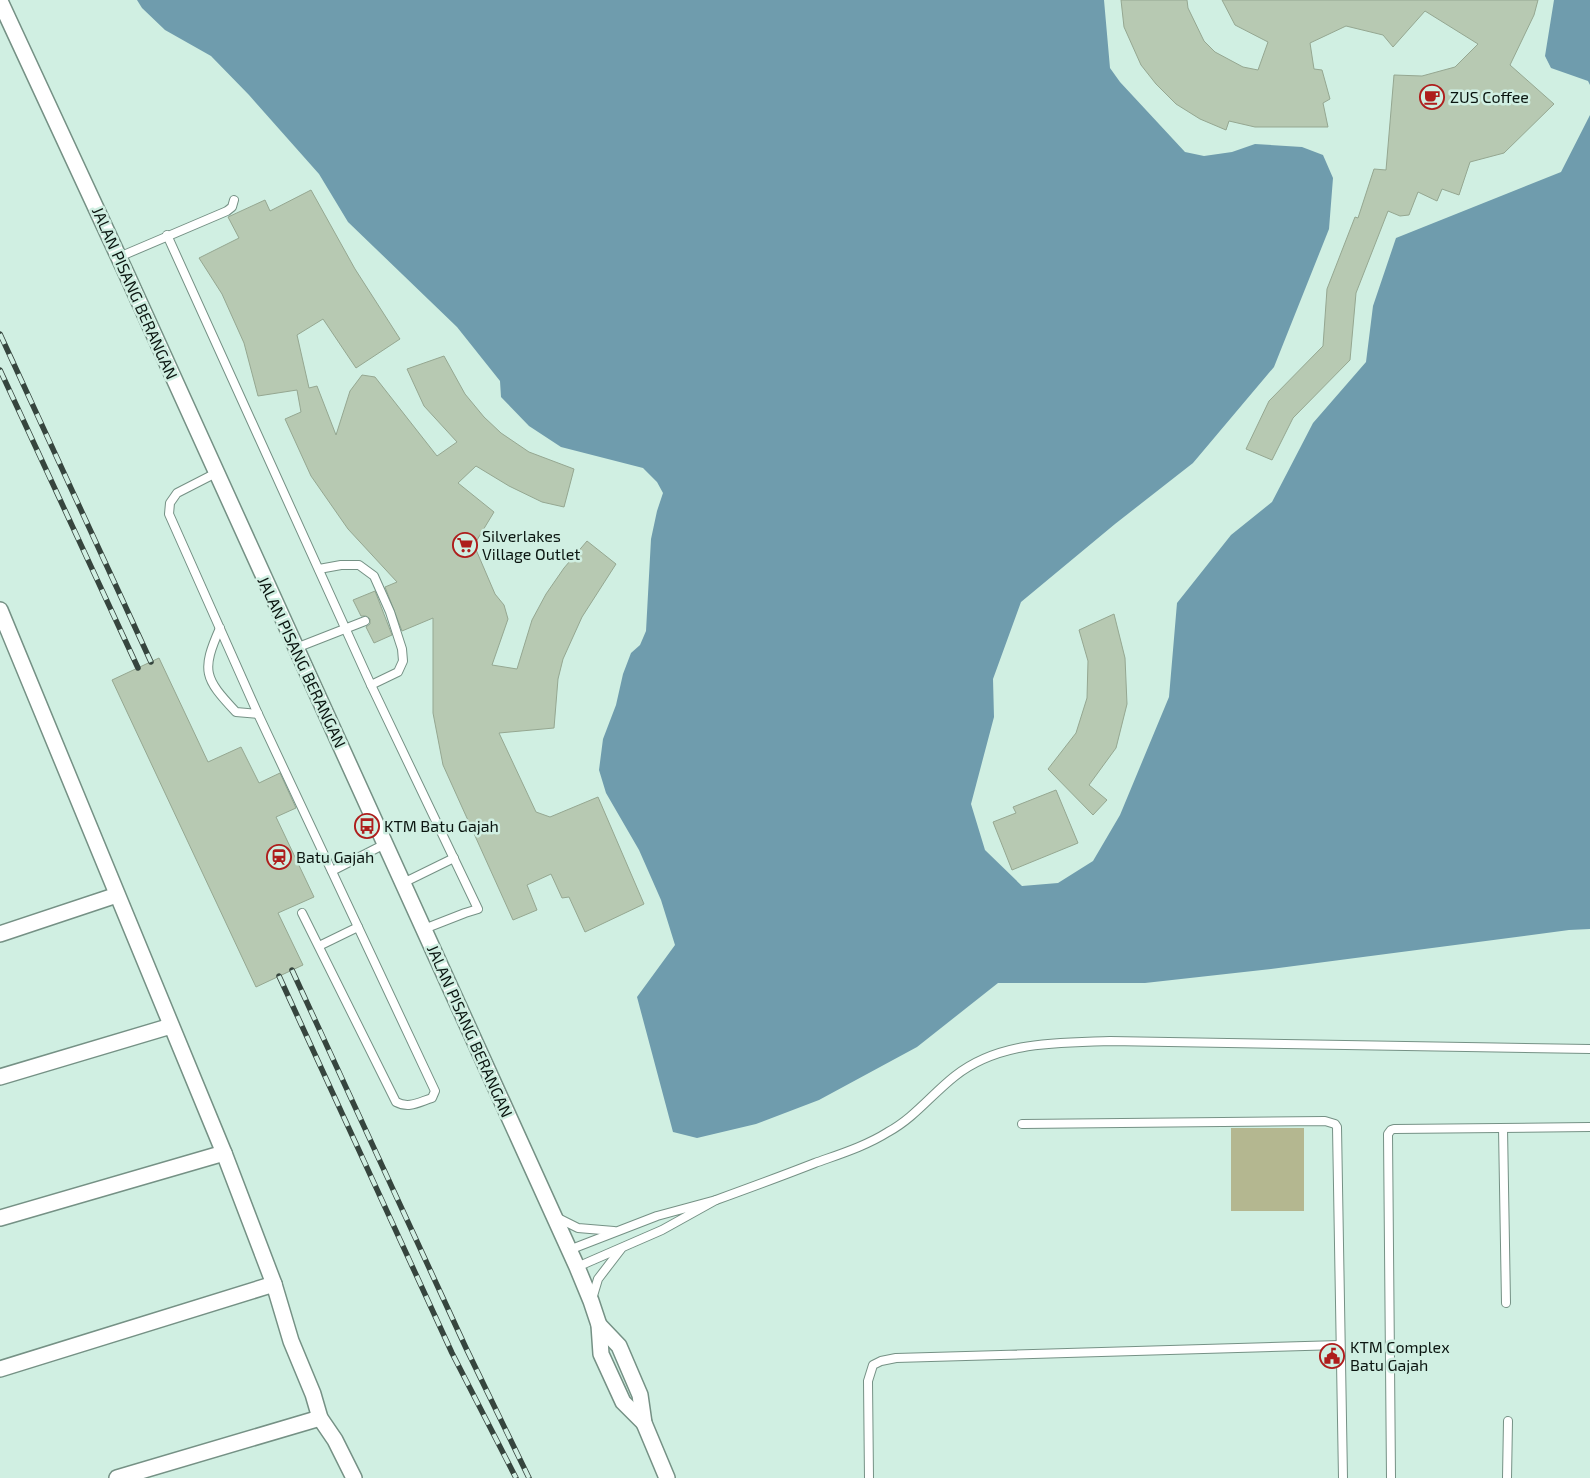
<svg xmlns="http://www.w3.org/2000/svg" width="1590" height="1478" font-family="'Exo 2',sans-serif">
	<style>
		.green { fill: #b4b790 }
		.water { fill: #6f9cad }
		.building { fill: #b7c9b2; stroke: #95a791 }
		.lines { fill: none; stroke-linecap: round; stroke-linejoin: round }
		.lane-casing { stroke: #759185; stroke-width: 10 }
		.street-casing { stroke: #759185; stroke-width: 18 }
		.lane { stroke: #fff; stroke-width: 8 }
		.street { stroke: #fff; stroke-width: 15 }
		.rail-casing { stroke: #36453e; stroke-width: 5.5 }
		.rail { stroke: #d0efe2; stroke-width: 4; stroke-dasharray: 11; stroke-linecap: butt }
		.labels { text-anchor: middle; stroke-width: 5; stroke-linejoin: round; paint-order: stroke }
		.poi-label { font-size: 16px; fill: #0b1611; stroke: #d0efe2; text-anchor: start }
		.street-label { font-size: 16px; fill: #0b1611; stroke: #d0efe2 }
	</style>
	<rect width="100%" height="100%" fill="#d0efe2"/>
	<!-- green -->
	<rect class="green" x="1231" y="1128" width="73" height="83"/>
	<!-- water -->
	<g class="water">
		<polygon points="137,0 1104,0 1110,68 1120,82 1185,152 1204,156 1232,152 1255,144 1302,147 1323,155 1333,178 1329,229 1274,367 1193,463 1115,524 1021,602 993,679 994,717 971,804 985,850 1022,886 1058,883 1093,861 1120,815 1169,697 1177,603 1231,535 1272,502 1313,423 1366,362 1373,306 1396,238 1561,172 1590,115 1590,929 1569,930 1271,969 1145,983 998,983 917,1047 819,1100 756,1124 697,1138 673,1132 637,997 675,945 661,900 639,850 606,793 599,770 603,739 616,705 623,674 631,653 640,645 646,631 651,539 657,511 663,493 657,482 643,468 561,447 529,426 501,397 500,381 457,327 348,222 319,174 249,95 211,56 165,30 142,8"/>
		<polygon points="1554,0 1590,0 1590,85 1588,81 1551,68 1545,56"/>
	</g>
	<!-- building -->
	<g class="building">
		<polygon points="1121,0 1187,0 1188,8 1204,41 1215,52 1243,67 1258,70 1268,42 1235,25 1222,0 1538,0 1534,15 1510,65 1554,104 1504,153 1470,162 1459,195 1442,189 1437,201 1418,192 1409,215 1400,216 1388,211 1356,293 1350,360 1293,418 1272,460 1246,449 1269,401 1323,346 1327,289 1355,217 1358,218 1374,169 1386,170 1394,75 1422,76 1455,67 1478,44 1425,11 1393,47 1383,35 1346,26 1310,43 1314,69 1322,70 1330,99 1323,103 1328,127 1255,127 1229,121 1226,130 1200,119 1176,104 1156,84 1141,65 1124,27"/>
		<polygon points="311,190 355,269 400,339 356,368 323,319 297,335 309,388 317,386 336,435 350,391 362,375 375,377 437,456 457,442 424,406 407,369 444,356 465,394 484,417 501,433 529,452 574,469 564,507 542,502 509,486 476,466 458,483 494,512 474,545 495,594 504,605 508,619 492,665 517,669 532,620 546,594 564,568 587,541 616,564 582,617 563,659 558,679 554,728 499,733 536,812 550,817 598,797 644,904 585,932 569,897 562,898 551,874 527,885 537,910 513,920 443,765 433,713 433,618 402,631 385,587 397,582 348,529 311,476 285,419 301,412 297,390 258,396 244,343 222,294 199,258 239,238 228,217 265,200 270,211"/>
		<polygon points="375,591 392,635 374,643 366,627 370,624 370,619 366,616 361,616 353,600"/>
		<polygon points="1114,614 1125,658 1127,704 1116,748 1089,785 1107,800 1093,815 1048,769 1076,733 1087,698 1088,661 1079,630"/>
		<polygon points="159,658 208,762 241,747 259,783 280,773 296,808 276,817 314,897 278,913 303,965 256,987 112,680"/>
		<polygon points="1056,790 1078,843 1012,870 993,822 1016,813 1013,807"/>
	</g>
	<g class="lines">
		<defs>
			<g id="lane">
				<polyline points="167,235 371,685 478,909 465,913 424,929"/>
				<polyline points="119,257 227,211 232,207 234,200"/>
				<path d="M216,473l-39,20 -7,10 -1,11 89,200 177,377 -3,7c-13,4 -23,11 -36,4l-94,-189"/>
				<polyline points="319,569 341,565 359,565 374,576 390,612 402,649 403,661 398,672 371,685"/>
				<path d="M220,628c-19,43 -16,50 16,84l22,2"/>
				<polyline points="296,648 365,621"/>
				<polyline points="332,871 385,844"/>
				<polyline points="403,883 454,858"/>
				<polyline points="319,946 358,927"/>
				<polyline points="1022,1124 1325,1121 1335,1124 1337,1127 1343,1478"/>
				<polyline points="1503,1128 1506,1303"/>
				<path d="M716,1200c33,-12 66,-24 99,-37 25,-9 51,-17 73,-31 26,-14 44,-38 67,-56 44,-35 102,-33 155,-35l480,8"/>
				<polyline points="558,1218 578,1228 614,1231"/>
				<polyline points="569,1250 657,1216 716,1200 662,1230 577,1267"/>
				<polyline points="592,1299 598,1279 621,1249"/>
				<polyline points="869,1478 868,1381 873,1365 881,1361 896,1358 1340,1345"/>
				<polyline points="1391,1478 1388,1134 1391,1130 1394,1129 1590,1127"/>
				<polyline points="1507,1478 1508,1421"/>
			</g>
			<g id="street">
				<polyline points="0,1 127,275 577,1267 591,1301 599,1325 601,1354 623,1402 644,1423"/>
				<polyline points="0,610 224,1153 274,1284 291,1341 313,1394 320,1418 335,1440 354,1478"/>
				<polyline points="0,934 117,895"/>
				<polyline points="0,1077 171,1026"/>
				<polyline points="0,1218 224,1153"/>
				<polyline points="599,1325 619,1346 640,1395 644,1423 667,1478"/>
				<polyline points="0,1369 274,1284"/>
				<polyline points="117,1478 320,1418"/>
			</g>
		</defs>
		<!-- lane casing -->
		<use href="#lane" class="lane-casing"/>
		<!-- street casing -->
		<use href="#street" class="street-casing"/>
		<!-- lane -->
		<use href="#lane" class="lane"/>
		<!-- street -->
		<use href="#street" class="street"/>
		<defs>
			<g id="rail">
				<polyline points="0,334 151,662"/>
				<polyline points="0,370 138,668"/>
				<polyline points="292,970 466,1348 529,1478"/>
				<polyline points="279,976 452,1353 516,1478"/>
			</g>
		</defs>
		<!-- rail casing -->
		<use href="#rail" class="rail-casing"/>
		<!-- rail -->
		<use href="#rail" class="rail"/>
	</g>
	<!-- icons -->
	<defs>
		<symbol id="cafe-ring" viewBox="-11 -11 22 22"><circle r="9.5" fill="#d0efe2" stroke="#ae1d1c" stroke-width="1.5"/><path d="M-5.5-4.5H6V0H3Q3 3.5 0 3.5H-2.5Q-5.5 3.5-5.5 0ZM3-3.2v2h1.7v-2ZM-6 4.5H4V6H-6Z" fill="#ae1d1c"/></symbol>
		<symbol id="supermarket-ring" viewBox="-11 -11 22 22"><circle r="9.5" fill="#d0efe2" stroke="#ae1d1c" stroke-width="1.5"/><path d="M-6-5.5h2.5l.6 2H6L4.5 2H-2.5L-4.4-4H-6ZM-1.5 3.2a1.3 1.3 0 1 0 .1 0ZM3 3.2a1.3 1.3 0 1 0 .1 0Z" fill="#ae1d1c"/></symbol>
		<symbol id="bus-ring" viewBox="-11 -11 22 22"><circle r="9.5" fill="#d0efe2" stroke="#ae1d1c" stroke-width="1.5"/><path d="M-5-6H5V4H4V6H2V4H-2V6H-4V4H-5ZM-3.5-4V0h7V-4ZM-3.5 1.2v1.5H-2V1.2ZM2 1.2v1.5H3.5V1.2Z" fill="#ae1d1c"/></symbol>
		<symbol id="station-ring" viewBox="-11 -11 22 22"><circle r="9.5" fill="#d0efe2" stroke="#ae1d1c" stroke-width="1.5"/><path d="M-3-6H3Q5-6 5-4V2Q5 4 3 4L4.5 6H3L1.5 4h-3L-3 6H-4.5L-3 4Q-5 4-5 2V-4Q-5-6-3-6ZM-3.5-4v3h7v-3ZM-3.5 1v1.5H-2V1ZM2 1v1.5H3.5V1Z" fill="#ae1d1c"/></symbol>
		<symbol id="civic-ring" viewBox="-11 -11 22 22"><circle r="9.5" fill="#d0efe2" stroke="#ae1d1c" stroke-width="1.5"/><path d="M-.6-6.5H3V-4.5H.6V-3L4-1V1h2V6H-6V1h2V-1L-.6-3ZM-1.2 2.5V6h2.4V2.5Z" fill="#ae1d1c"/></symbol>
	</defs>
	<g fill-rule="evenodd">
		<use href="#cafe-ring" x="1418" y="83" width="28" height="28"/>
		<use href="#supermarket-ring" x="451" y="531" width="28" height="28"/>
		<use href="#bus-ring" x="353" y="812" width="28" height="28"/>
		<use href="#station-ring" x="265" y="843" width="28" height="28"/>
		<use href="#civic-ring" x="1318" y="1342" width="28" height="28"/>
	</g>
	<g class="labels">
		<!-- poi labels -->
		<g class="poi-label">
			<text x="1450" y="103">ZUS Coffee</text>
			<text x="482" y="542">Silverlakes<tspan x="482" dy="18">Village Outlet</tspan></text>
			<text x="384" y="832">KTM Batu Gajah</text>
			<text x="296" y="863">Batu Gajah</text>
			<text x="1350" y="1353">KTM Complex<tspan x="1350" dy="18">Batu Gajah</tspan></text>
		</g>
		<!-- street labels -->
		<g class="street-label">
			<text transform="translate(135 293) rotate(66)" y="6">JALAN PISANG BERANGAN</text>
			<text transform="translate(302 662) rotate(65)" y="6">JALAN PISANG BERANGAN</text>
			<text transform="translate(470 1031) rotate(66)" y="6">JALAN PISANG BERANGAN</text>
		</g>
	</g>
</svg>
